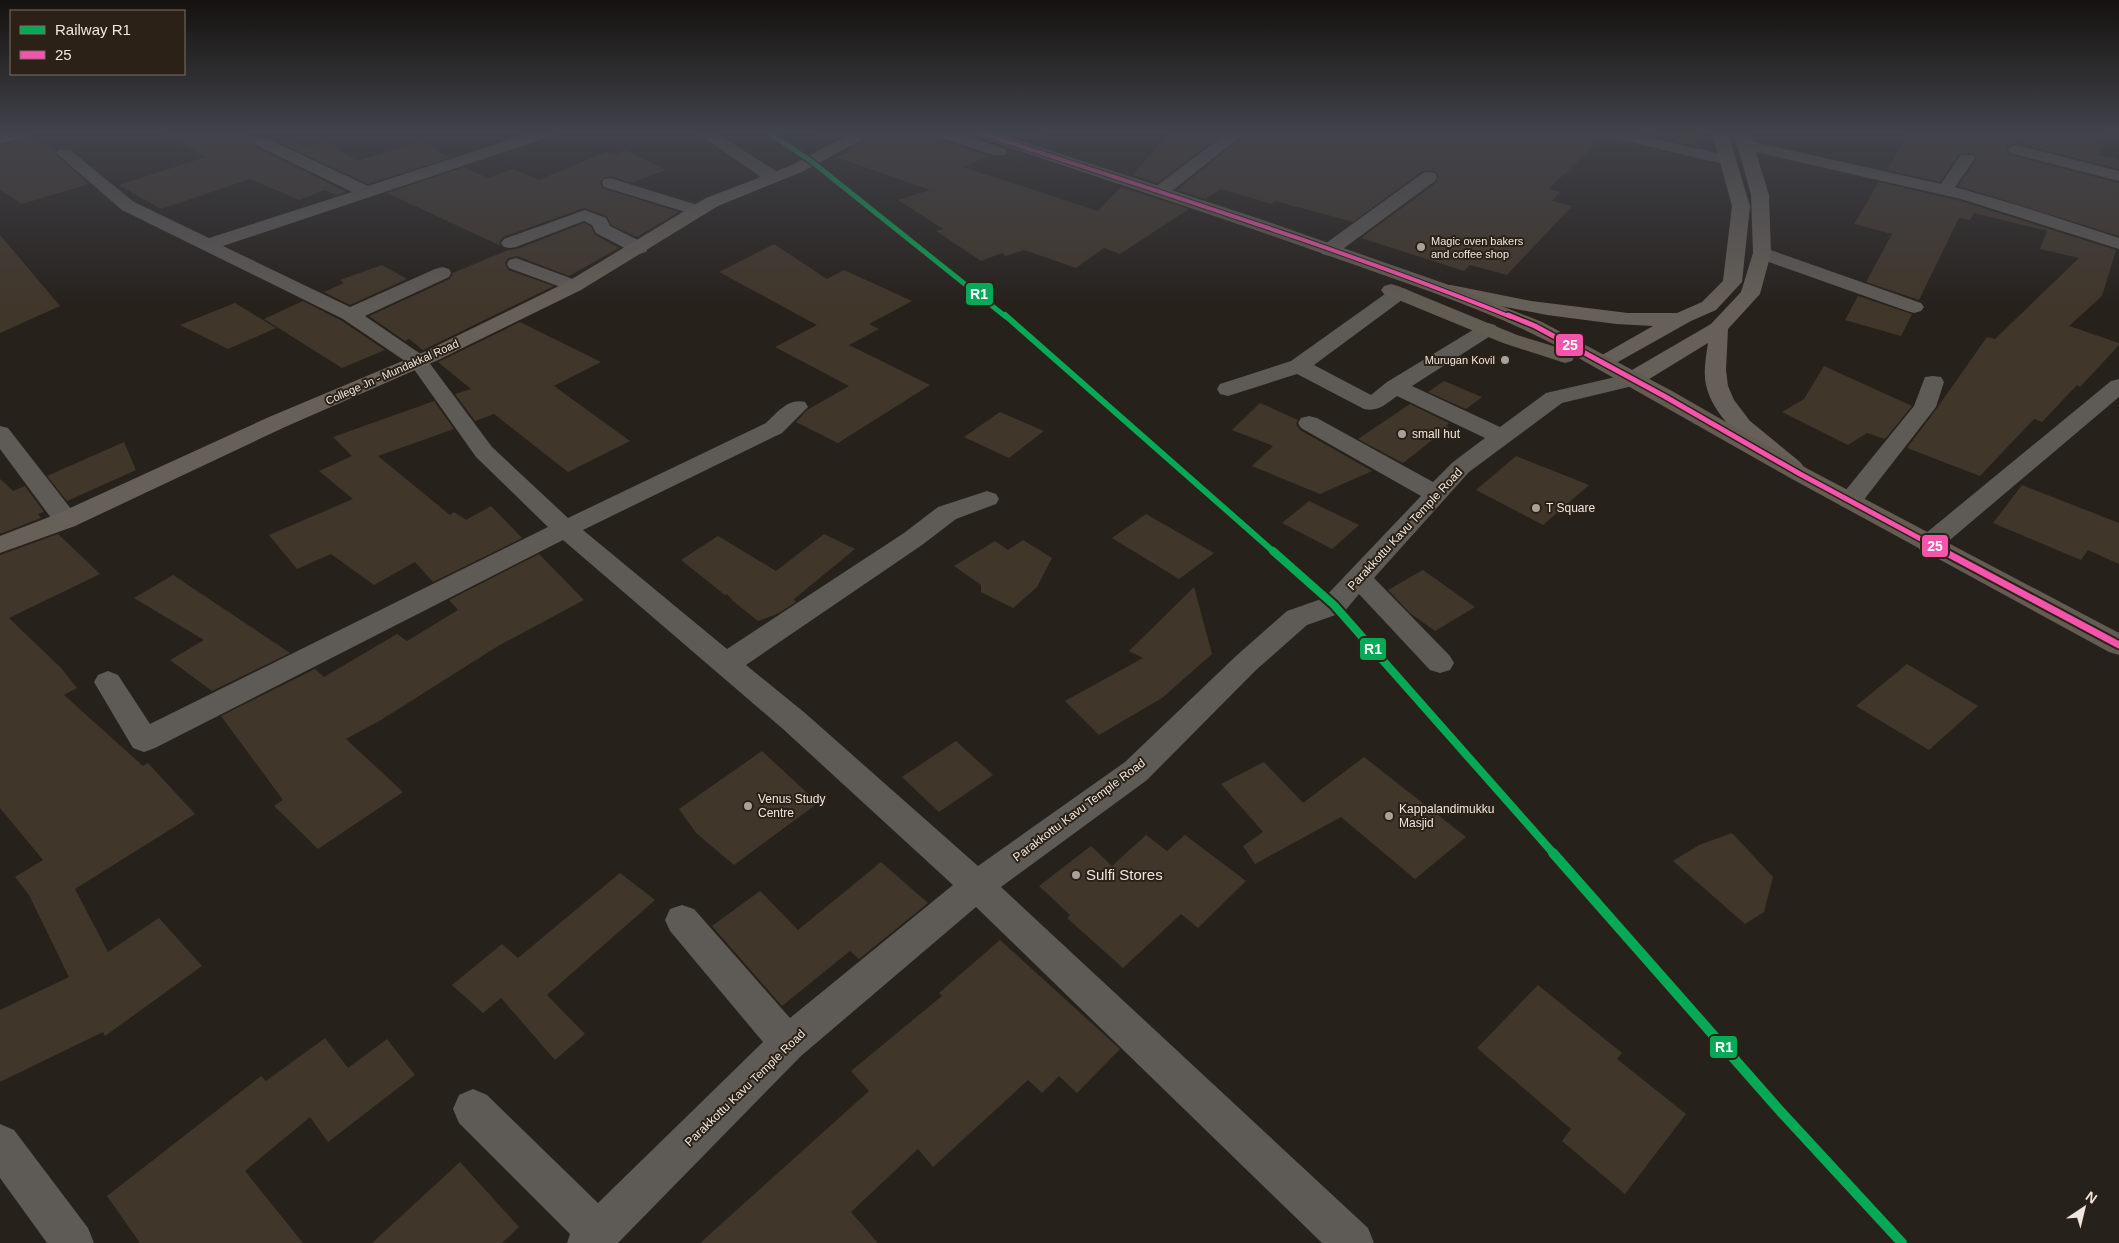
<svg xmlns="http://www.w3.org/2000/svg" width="2119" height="1243" font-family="Arial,sans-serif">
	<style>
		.green { fill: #2d3704 }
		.building { fill: #41362a }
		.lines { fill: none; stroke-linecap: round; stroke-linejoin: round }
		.street { fill: #5e5a56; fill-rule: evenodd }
		.secondary { fill: #676058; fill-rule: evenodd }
		.primary { fill: #635c53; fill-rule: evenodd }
		.bus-1-far2-casing { stroke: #2c2117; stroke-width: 6 }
		.bus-1-far1-casing { stroke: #2c2117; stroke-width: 8 }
		.bus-1-casing { stroke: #2c2117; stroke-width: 11 }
		.bus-1-far2 { stroke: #f653ac; stroke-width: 4 }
		.bus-1-far1 { stroke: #f653ac; stroke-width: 5 }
		.bus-1 { stroke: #f653ac; stroke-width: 7 }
		.rail-1-far3-casing { stroke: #2c2117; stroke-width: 8 }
		.rail-1-far2-casing { stroke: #2c2117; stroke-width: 9 }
		.rail-1-far1-casing { stroke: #2c2117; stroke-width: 12 }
		.rail-1-casing { stroke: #2c2117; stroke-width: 14 }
		.rail-1-far3 { stroke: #06aa56; stroke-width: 5 }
		.rail-1-far2 { stroke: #06aa56; stroke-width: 6 }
		.rail-1-far1 { stroke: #06aa56; stroke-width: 8 }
		.rail-1 { stroke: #06aa56; stroke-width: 10 }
		.poi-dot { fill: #a8a29b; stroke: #2c2117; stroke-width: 2 }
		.labels { text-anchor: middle; stroke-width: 4; stroke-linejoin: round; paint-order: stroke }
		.far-poi-label { font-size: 11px; fill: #eee7e0; stroke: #2c2117; text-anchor: start }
		.far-street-label { font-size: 11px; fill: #eee7e0; stroke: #2c2117 }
		.poi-label { font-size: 12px; fill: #eee7e0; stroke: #2c2117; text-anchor: start }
		.street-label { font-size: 12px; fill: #eee7e0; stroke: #2c2117 }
		.near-poi-label { font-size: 15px; fill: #eee7e0; stroke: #2c2117; text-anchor: start }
		.line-badge { stroke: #2c2117; stroke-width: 2 }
		.badge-label { font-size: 14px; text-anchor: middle; font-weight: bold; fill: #fff }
	</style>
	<rect width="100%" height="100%" fill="#27211c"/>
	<!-- green -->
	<polygon class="green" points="1642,133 1698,133 1699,147"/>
	<!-- building -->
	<g class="building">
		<polygon points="163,133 239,133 253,140 255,147 347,192 336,195 325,190 299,200 250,179 161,209 119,185 206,157"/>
		<polygon points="815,133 847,133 832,141"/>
		<polygon points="873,133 932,133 935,138 989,156 963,167 1098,211 1121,187 1189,209 1120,254 1104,248 1076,268 1024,250 1006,256 1002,253 981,261 936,231 943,229 898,200 930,190 836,157 852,152 847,150 870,138"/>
		<polygon points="1003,133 1043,133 1043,134 1026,141"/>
		<polygon points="1170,133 1224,133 1157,183 1132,175"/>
		<polygon points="1247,133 1601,133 1604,137 1548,189 1560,192 1552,201 1572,206 1507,275 1470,265 1464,271 1361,238 1436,183 1439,176 1435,171 1422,171 1353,222 1275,201 1272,204 1221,189 1205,199 1177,190"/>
		<polygon points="1909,133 2106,133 2099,155 2119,160 2119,169 2016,143 2008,146 2006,151 2010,155 2119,183 2119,236 1958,186 1977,159 1973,153 1959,154 1940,182 1887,170"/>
		<polygon points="30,138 55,150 55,154 89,184 22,204 0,190 0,146"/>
		<polygon points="289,141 309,146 326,141 357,161 423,141 449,158 368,184 283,144"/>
		<polygon points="626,150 666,170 631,183 611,176 604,177 600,182 602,188 679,212 637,237 611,225 607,216 584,208 503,237 499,243 501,246 387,193 464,167 488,178 513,169 539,180 606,152 614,155"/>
		<polygon points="1879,182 1961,201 2116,250 2102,296 2069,326 2119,343 2119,345 2080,387 2077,385 2042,422 2034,419 1980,476 1907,448 1937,408 1987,337 1995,339 2079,258 2040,249 2047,231 1974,213 1970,220 1959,218 1919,300 1866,282 1892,234 1854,224"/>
		<polygon points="584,223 591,226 595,235 619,248 569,276 517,256 508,258 505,263 508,270 554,286 423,350 409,339 405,341 369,316 450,279 453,273 508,250 517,249"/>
		<polygon points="0,235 60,306 0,333"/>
		<polygon points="774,244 827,279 844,270 912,301 869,324 879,329 849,345 930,385 838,443 796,422 807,410 849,386 775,347 817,325 719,272"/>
		<polygon points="382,265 407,279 350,305 324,292 344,283 340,280"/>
		<polygon points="1858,296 1912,314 1901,336 1845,320"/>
		<polygon points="303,301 342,321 385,350 342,368 264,319"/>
		<polygon points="235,303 276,328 228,349 180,325"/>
		<polygon points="520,322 601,362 554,386 630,441 568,472 494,414 475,421 455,394 471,389 438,362"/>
		<polygon points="1824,366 1912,406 1885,439 1867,433 1848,445 1782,412 1804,399"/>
		<polygon points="1444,381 1482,397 1466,409 1428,392"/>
		<polygon points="434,401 454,429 378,456 450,515 454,512 466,520 491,506 522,538 433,582 415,562 374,585 331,554 297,569 269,535 353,499 319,471 352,456 333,437"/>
		<polygon points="1260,403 1298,420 1296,424 1300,430 1372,471 1320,494 1252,466 1273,446 1232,430"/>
		<polygon points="1410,404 1449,423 1446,426 1449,427 1403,463 1358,439"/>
		<polygon points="1000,412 1044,431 1009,458 964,437"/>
		<polygon points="124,442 136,470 67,501 47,476"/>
		<polygon points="1516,456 1589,485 1543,525 1476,490"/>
		<polygon points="0,479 13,491 25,486 44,512 38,514 41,518 0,534"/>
		<polygon points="2022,485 2119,523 2119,564 2088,550 2081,560 1993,523"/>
		<polygon points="1309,501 1359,525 1332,549 1282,523"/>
		<polygon points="1146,514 1214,553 1179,579 1112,538"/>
		<polygon points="58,534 100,574 9,618 61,668 77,688 64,695 143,766 148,763 195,814 75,889 108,952 159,918 202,966 105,1036 103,1032 0,1082 0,1010 69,977 29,895 15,877 43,860 0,808 0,555"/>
		<polygon points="824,534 855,549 794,599 796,602 779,613 758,621 733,601 727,594 725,595 681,560 718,536 776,571"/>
		<polygon points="1023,540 1052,558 1037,587 1013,608 981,592 981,585 954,566 995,541 1008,550"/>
		<polygon points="539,554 584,600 498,646 381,720 346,739 403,792 318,849 274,806 283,800 221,716 315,669 324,677 397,634 407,641 458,610 449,600"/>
		<polygon points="1423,570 1475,607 1435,631 1410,613 1388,590"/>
		<polygon points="173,575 290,653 212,691 170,660 204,640 134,598"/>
		<polygon points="1194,587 1212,654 1162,698 1099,735 1065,701 1143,658 1129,651"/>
		<polygon points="1907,664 1978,706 1929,750 1856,706"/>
		<polygon points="956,741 993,775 939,812 902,777"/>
		<polygon points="762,751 818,803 734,865 696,833 679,809"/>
		<polygon points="1364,757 1466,837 1415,879 1341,817 1255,864 1243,846 1263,832 1221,784 1264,762 1303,803"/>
		<polygon points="1732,833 1773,877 1764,912 1745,924 1673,861 1699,845"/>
		<polygon points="1146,835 1167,851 1185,835 1246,881 1198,928 1181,914 1123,968 1067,918 1070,915 1039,886 1091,846 1112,866"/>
		<polygon points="881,862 928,903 859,959 850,951 782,1006 712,926 760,891 798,930"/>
		<polygon points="620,873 655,900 547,995 585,1034 555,1060 501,998 483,1013 452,985 502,944 518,958"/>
		<polygon points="1000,940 1120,1049 1077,1093 1059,1076 1042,1093 1028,1080 933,1167 918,1149 851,1212 878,1243 700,1243 869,1091 851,1071 942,996 939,993"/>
		<polygon points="1538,985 1622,1053 1617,1059 1686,1114 1625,1194 1562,1141 1571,1129 1477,1048"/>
		<polygon points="325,1038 348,1068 387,1039 415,1075 328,1142 310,1117 245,1171 303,1243 140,1243 107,1196 261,1076 266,1081"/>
		<polygon points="460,1162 519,1227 502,1243 372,1243"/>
	</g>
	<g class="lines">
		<!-- street -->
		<g class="street">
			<polygon points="5,133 31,133 29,136 0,144 0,134"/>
			<path d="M530,133h24l-2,3 -329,110 127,61 85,-38 7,-2 7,2 2,4 -2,4 -84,39 60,41 67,90 76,71 198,-95c12,-11 22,-25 39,-21l3,5 -26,26 -199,97 144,119 177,-116 34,-26 49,-16 9,3 3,5 -3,5 -40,15 -34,26 -176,120 59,48 173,153 147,-104 111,-106 51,-45 37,-13 97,-102 -120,-68 -3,-5 3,-5 8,-2 8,2 116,64 20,-20 32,-24 -88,-42c-11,8 -19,16 -33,13l-67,-35 -69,22 -8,-2 -3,-5 3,-5 71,-23 101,-72 7,-2 7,2 3,4 -3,4 -92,68 57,30 16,-13 94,-57 7,-2 7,2 3,4 -3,4 -83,53 88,41 46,-34 87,-20 8,1 3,5 -3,5 -79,19 -93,69 -95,106 76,78 4,7 -4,7 -10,3 -10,-3 -71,-76 -15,18 -37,13 -51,45 -109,110 -146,107 367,341 6,15h-52l-346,-336 -175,149 -183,187h-51l3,-9 -111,-111 -6,-14 6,-14 14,-6 14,6 111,108 165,-161 -93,-111 -5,-11 5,-11 12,-4 12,4 96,109 163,-133 -170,-156 -220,-189 -408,208 -11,4 -11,-4 -39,-66 4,-7 10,-4 10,4 32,49 398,-197 -72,-70 -65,-92 -68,-46 -221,-109 -66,-57 2,-3h12l64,52 75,36 143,-46 -96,-47 -2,-3 2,-3h12l100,47z"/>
			<polygon points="697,133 716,133 779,173 781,177 779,181 767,181"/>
			<polygon points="1227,133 1245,133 1167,195 1155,195 1153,191 1155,187"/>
			<polygon points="1603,133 1631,133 1734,157 1736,160 1734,163 1728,165 1605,136"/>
			<polygon points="1744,140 1941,184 1961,155 1973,155 1975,158 1955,187 2017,205 2119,238 2119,249 1961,199 1738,148 1736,145 1738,142"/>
			<polygon points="2016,145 2119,171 2119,181 2010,153 2008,150 2010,147"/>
			<polygon points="1429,172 1435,173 1437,177 1435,181 1336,254 1329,256 1322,254 1320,250 1322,246 1423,173"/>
			<polygon points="610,178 704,207 707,211 704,215 698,216 604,187 602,183 604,179"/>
			<polygon points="585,210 606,218 610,226 646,244 648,248 646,252 639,254 632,252 596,233 592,225 584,221 516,247 510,248 504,247 501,243 504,239"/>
			<polygon points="1762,247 1921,303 1924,307 1921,311 1914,313 1907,311 1755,257 1753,253 1755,249"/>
			<polygon points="516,258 581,282 584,286 581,290 574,292 509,268 507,264 509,260"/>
			<polygon points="1933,376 1941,377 1944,382 1936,407 1859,506 1850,509 1841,506 1838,501 1841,496 1914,406 1925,377"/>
			<polygon points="2119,379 2119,397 1938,550 1929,552 1920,550 1916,544 1920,538 2111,381"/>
			<polygon points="0,426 8,428 75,514 79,520 75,526 66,528 57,526 0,449"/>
			<polygon points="0,1124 14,1130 88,1228 94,1243 47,1243 0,1178"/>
		</g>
		<!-- secondary -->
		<g class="secondary">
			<polygon points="851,133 871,133 869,136 804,171 718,206 581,290 438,360 285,427 75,526 0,553 0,536 57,514 269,417 424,352 567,282 706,198 792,165"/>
			<polygon points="1712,133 1728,133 1750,206 1742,282 1716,310 1691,321 1609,367 1602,369 1595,367 1591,363 1595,359 1653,326 1616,324 1547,315 1444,295 1441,291 1444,287 1451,285 1531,301 1628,313 1677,313 1702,302 1723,281 1732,206"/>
			<path d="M1734,133h16l19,62 2,58 -11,41 -32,35 -2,41 2,16 6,14 16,21 50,41 4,5 -4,5c-5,1 -9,3 -15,0 -6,-2 -13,-9 -18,-13 -24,-19 -54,-43 -61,-74 -3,-14 0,-28 2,-42l-67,41 -8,1 -8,-1 -3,-5 3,-5 86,-50 30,-32 12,-39 -2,-58z"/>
		</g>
		<!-- primary -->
		<g class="primary">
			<polygon points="934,133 958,133 1005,149 1007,152 1005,155 993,155 936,136"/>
			<path d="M973,133h24l263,86 189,66 93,37 130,69 136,78 311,164v22l-10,-3 -317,-173 -217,-123 -3,5 -7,2 -62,-20 -119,-49 -3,-4 3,-4 7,-2 7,2 119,49 46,14c-71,-38 -149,-63 -225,-90 -120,-43 -241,-82 -363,-123z"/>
		</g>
		<defs>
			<path id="bus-1-far2" d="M981,133c178,59 356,114 530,184"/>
			<polyline id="bus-1-far1" points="1508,315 1535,326 1664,396 1800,474 1945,552"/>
			<polyline id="bus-1" points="1943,551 2119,645"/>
		</defs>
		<!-- bus-1-far2 casing -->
		<use href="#bus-1-far2" class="bus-1-far2-casing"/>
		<!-- bus-1-far1 casing -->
		<use href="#bus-1-far1" class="bus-1-far1-casing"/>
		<!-- bus-1 casing -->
		<use href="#bus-1" class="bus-1-casing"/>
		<!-- bus-1-far2 -->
		<use href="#bus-1-far2" class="bus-1-far2"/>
		<!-- bus-1-far1 -->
		<use href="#bus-1-far1" class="bus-1-far1"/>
		<!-- bus-1 -->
		<use href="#bus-1" class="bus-1"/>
		<defs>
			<polyline id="rail-1-far3" points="769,133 811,161 1006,317"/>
			<polyline id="rail-1-far2" points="1005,315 1274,552"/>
			<polyline id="rail-1-far1" points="1273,551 1334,605 1554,854"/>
			<polyline id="rail-1" points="1553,853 1781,1112 1902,1243"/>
		</defs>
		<!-- rail-1-far3 casing -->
		<use href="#rail-1-far3" class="rail-1-far3-casing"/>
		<!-- rail-1-far2 casing -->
		<use href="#rail-1-far2" class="rail-1-far2-casing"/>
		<!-- rail-1-far1 casing -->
		<use href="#rail-1-far1" class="rail-1-far1-casing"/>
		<!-- rail-1 casing -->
		<use href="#rail-1" class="rail-1-casing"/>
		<!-- rail-1-far3 -->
		<use href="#rail-1-far3" class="rail-1-far3"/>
		<!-- rail-1-far2 -->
		<use href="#rail-1-far2" class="rail-1-far2"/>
		<!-- rail-1-far1 -->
		<use href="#rail-1-far1" class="rail-1-far1"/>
		<!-- rail-1 -->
		<use href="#rail-1" class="rail-1"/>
	</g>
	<!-- sky -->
	<linearGradient id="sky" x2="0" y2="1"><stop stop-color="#15120f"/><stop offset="0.43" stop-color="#41434b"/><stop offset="1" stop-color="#41434b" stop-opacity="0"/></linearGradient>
	<rect width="2119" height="307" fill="url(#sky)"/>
	<!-- markers -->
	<g class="poi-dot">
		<circle cx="1421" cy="247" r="5"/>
		<circle cx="1505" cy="360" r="5"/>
		<circle cx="1402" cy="434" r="5"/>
		<circle cx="1536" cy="508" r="5"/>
		<circle cx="748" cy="806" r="5"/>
		<circle cx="1389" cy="816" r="5"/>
		<circle cx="1076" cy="875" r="5"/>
	</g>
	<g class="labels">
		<!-- far-poi labels -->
		<g class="far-poi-label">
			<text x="1431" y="245">Magic oven bakers<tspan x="1431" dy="13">and coffee shop</tspan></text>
			<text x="1495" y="364" text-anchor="end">Murugan Kovil</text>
		</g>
		<!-- far-street labels -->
		<g class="far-street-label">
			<text transform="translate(392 372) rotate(-24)" y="4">College Jn - Mundakkal Road</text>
		</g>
		<!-- poi labels -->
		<g class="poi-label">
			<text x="1412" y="438">small hut</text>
			<text x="1546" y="512">T Square</text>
			<text x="758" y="803">Venus Study<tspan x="758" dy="14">Centre</tspan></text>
			<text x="1399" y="813">Kappalandimukku<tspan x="1399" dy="14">Masjid</tspan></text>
		</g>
		<!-- street labels -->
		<g class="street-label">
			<text transform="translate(1405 529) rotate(-47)" y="4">Parakkottu Kavu Temple Road</text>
			<text transform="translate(1079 810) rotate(-37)" y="4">Parakkottu Kavu Temple Road</text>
			<text transform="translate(745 1088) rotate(-44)" y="4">Parakkottu Kavu Temple Road</text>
		</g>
		<!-- near-poi labels -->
		<g class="near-poi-label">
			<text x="1086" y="880">Sulfi Stores</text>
		</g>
	</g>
	<g class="line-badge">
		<rect x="965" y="282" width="29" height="24" rx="5" fill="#06aa56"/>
		<rect x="1555" y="333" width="29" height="24" rx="5" fill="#f653ac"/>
		<rect x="1921" y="534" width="28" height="24" rx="5" fill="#f653ac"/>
		<rect x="1359" y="637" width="28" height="24" rx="5" fill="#06aa56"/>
		<rect x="1709" y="1035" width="29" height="24" rx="5" fill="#06aa56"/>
	</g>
	<g class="badge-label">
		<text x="979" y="299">R1</text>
		<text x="1570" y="350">25</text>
		<text x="1935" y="551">25</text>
		<text x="1373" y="654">R1</text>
		<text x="1724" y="1052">R1</text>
	</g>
	<!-- legend -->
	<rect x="10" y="10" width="175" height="65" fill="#2c2117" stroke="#7a7067"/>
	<rect x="20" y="26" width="25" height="8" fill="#06aa56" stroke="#7a7067"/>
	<text x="55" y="35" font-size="15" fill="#eee7e0">Railway R1</text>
	<rect x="20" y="51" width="25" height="8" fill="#f653ac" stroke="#7a7067"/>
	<text x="55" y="60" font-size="15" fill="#eee7e0">25</text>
	<!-- north arrow -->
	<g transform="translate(2084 1208) rotate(35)" stroke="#2c2117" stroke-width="4" paint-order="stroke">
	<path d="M0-4L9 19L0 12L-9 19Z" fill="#eee7e0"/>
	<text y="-8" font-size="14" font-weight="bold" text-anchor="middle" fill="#eee7e0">N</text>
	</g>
</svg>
